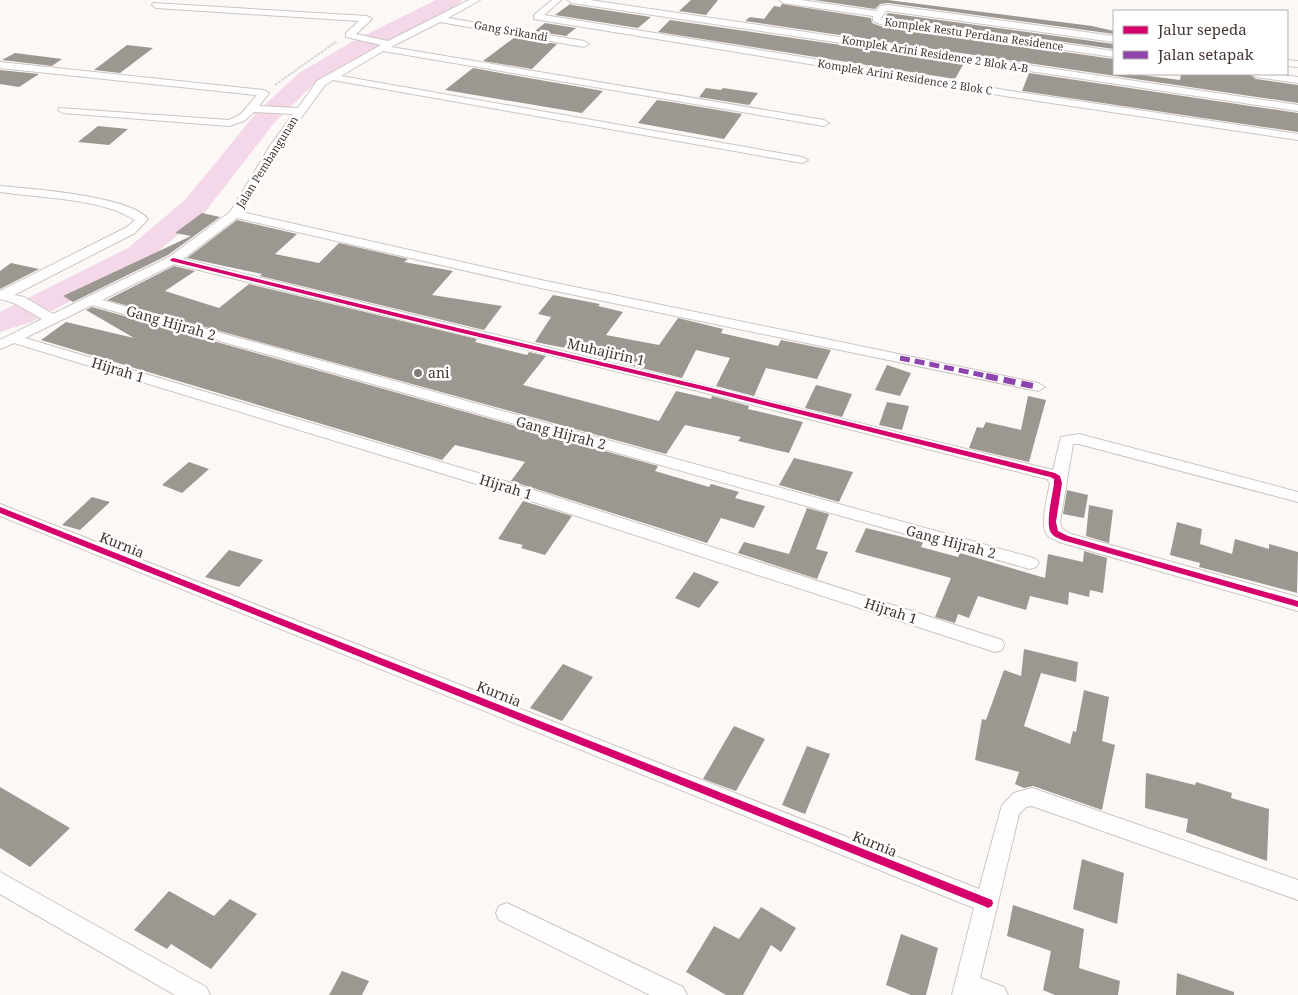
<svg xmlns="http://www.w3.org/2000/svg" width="1298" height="995" font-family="'Noto Serif',serif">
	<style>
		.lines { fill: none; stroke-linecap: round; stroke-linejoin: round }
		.river { fill: #f4d8e9; fill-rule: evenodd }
		.building { fill: #9c9791 }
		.minor-casing { stroke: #cdc5c2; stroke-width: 2 }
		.path { stroke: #dad9d8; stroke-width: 2; stroke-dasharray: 3 1; stroke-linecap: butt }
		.minor { fill: #fffefe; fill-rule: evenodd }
		.quiet-far1 { stroke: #8e44ad; stroke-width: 5; stroke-dasharray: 10 5; stroke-linecap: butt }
		.quiet { stroke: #8e44ad; stroke-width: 6; stroke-dasharray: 12 6; stroke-linecap: butt }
		.cycleway-casing { stroke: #fff; stroke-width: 3 }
		.cycleway { fill: #d6006c; fill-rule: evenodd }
		.poi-dot { fill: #847b77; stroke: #fff; stroke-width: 2 }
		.labels { text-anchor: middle; stroke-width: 5; stroke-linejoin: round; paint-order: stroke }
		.far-street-label { font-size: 11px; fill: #443732; stroke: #fff }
		.street-label { font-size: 14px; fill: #443732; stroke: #fff }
		.poi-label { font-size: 14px; fill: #443732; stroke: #fff; text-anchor: start }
	</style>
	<rect width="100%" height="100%" fill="#fcf8f6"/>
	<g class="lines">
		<!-- river -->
		<polygon class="river" points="436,0 462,0 459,4 371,50 315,83 275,122 205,212 148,260 31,322 0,332 0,312 128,248 185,200 257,112 299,73 355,40"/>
	</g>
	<!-- building -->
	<g class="building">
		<polygon points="691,0 718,0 706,15 679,11"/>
		<polygon points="814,0 888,0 1092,26 1114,31 1114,34 888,3 880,4 875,9"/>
		<polygon points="570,4 572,5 651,17 638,28 555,15"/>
		<polygon points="782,4 871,18 872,23 880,26 1114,59 1114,74 1134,74 1180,80 1181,74 1249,74 1256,79 1298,85 1298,103 745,21 750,17 764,19 774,6 780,7"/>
		<polygon points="888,13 1114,44 1114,49 884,17"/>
		<polygon points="670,20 964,63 955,79 658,32"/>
		<polygon points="545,23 576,28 566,36 535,31"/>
		<polygon points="515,37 524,39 557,44 532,69 483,61"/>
		<polygon points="127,45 153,48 120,73 94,70"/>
		<polygon points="15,53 62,59 52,66 2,60"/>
		<polygon points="473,68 523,77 603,91 582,113 445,90"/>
		<polygon points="0,70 39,74 19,87 0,84"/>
		<polygon points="1029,73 1298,113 1298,132 1022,91"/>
		<polygon points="706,88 721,90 723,88 758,93 749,105 699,97"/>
		<polygon points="657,100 671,102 742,114 724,139 638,123"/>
		<polygon points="98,126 128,129 109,145 78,142"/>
		<polygon points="202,213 220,217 168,255 73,302 63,296 191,236 175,233"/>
		<polygon points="237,220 297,234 275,254 319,263 339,243 408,259 404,262 453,271 432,295 502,306 484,330 260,276 262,274 187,258"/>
		<polygon points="11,263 39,269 0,289 0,271"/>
		<polygon points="174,266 195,271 165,291 219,308 249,284 477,339 475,342 527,355 529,352 546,356 523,385 659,421 676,391 711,399 712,396 749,406 748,409 803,422 789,453 738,441 741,437 685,425 666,454 107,300"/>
		<polygon points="553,295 600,304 598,306 623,312 606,335 659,345 678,318 723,329 721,333 778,346 781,340 831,350 817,379 766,368 754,396 716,386 730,358 696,350 682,378 604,359 606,356 535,342 551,317 538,314"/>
		<polygon points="92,307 658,466 655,471 709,487 711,484 739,492 735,498 765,506 754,528 721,518 707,543 511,481 525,462 455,445 442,460 41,340 66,322 134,338 86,310"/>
		<polygon points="887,365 911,373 900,396 875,390"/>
		<polygon points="816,385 852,394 842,417 805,408"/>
		<polygon points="1028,396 1046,400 1029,462 969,448 977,427 983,428 986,422 1021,430"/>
		<polygon points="887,402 909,406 902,430 879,425"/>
		<polygon points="794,458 853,472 839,502 779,485"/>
		<polygon points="189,462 209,469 182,493 162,485"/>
		<polygon points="1067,490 1088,495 1084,518 1063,514"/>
		<polygon points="92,497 110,502 80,530 62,525"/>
		<polygon points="523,501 572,516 545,555 521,548 523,545 498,539"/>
		<polygon points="1089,505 1113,510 1109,543 1086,536"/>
		<polygon points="807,508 829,514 816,549 828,552 817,579 738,553 744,542 789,554"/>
		<polygon points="1177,522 1202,529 1200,544 1232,554 1235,539 1269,549 1269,544 1298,552 1297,593 1199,567 1200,563 1170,555"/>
		<polygon points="866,528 923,542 921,547 958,557 960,553 1045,578 1048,554 1083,562 1084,551 1107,558 1103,593 1090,590 1089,597 1069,592 1068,605 1030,596 1026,610 978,596 969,618 958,614 955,623 935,617 951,578 855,552"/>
		<polygon points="229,550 263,560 239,587 205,577"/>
		<polygon points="694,572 719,582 699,608 675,598"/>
		<polygon points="1024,649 1078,662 1076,682 1041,673 1024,726 1070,744 1073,731 1076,732 1084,690 1109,697 1102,741 1115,745 1102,810 1033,786 1024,788 1015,784 1019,772 975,760 982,719 986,720 1004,670 1021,676"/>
		<polygon points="563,664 593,677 562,721 530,708"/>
		<polygon points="734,726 765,739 736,791 703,779"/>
		<polygon points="807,746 830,754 805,814 782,805"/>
		<polygon points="1146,773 1195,785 1196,782 1232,793 1231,798 1269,809 1267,861 1186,832 1188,819 1145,808"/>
		<polygon points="0,787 70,828 30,867 0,848"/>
		<polygon points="1082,859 1124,873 1117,924 1073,909"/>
		<polygon points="169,891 214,916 230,899 257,914 211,969 171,944 167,949 134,930"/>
		<polygon points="1013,905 1084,929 1079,968 1120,981 1118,995 1055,995 1043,990 1051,951 1007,936"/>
		<polygon points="761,907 796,928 781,952 771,945 743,995 726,995 686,972 714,926 739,939"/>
		<polygon points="901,934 938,948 926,995 911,995 886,985"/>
		<polygon points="342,971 369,981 362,995 329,995"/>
		<polygon points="1177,973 1234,992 1234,995 1176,995"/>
	</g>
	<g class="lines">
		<defs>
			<g id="minor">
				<path d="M469,0h11l-32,18 136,23 5,3 -5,3 -144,-25 -49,25 433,73 5,3 -5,3 -441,-75 -42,25 461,81 6,3 -6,3 -469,-83 -8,5 -45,62 -38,65 299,68 497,103 7,4 -7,4 -497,-103 -304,-70 -54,41 870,211 8,-33 18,-3 219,58v10l-219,-58h-6l-13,78 2,7 9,5 227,63v14l-239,-69c-3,-2 -8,-3 -11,-6 -9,-9 0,-41 2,-53l-3,-4 -345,-87 -528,-128 -72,36 928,257 6,2 3,4 -3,4 -6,2 -938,-264 -67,33 493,147 484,155 2,5 -2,5 -7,2 -489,-159 -492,-150 -14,6v-9l42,-21 -28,-16 -14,-4v-8l127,-64 8,-7c-34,-22 -95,-22 -135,-28v-6c31,3 130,10 148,33l-13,14 -121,62 10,2 29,17 116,-57 61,-45 40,-66 23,-32 -39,-2 -10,9 -15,5 -166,-13 -5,-3 1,-2 170,12 12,-6 16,-19 -257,-27v-6l264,28 5,3 -10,13 39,2 19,-27 64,-36 -35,-8v-4l13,-12 -203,-13 -4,-3 1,-2 214,13 5,3 -16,15 32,7z"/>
				<polygon points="552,0 561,0 544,15 1011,91 1298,134 1298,140 1011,97 534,19 534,15"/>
				<polygon points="568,0 590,0 1298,105 1298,111 572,3"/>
				<polygon points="779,0 801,0 876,11 880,6 888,5 1114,36 1114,42 888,11 886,11 881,18 1114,51 1114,57 880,24 873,21 873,16 783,3"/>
				<polygon points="1287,60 1298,61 1298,67 1287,66"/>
				<polygon points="1251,74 1275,74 1298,77 1298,83 1256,77"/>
				<polygon points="0,504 979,889 1002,805 1014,793 1032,788 1298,880 1298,900 1032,806 1026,807 1019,814 980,978 1004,987 1008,995 952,995 974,908 0,516"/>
				<polygon points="0,872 206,987 210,995 175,995 0,894"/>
				<polygon points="507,903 683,987 687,995 650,995 499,920 496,913 499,906"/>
			</g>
		</defs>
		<!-- minor casing -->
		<use href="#minor" class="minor-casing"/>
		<!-- path -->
		<polyline class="path" points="275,85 337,41"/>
		<!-- minor -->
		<use href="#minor" class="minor"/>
		<!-- quiet-far1 -->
		<polyline class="quiet-far1" points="900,358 992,377"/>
		<!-- quiet -->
		<polyline class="quiet" points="986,376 1038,387"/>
		<defs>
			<g id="cycleway">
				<path d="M173,258l285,70 245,58 352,87 5,3 2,7 -6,39 2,9 10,5 230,65v6l-236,-67c-3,-2 -8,-3 -10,-6 -8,-8 1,-40 2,-51v-4l-4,-2 -347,-87 -245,-58 -287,-71 -1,-1z"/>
				<polygon points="0,507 992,900 993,903 992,906 988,908 984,906 0,513"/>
			</g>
		</defs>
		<!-- cycleway casing -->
		<use href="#cycleway" class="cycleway-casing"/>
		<!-- cycleway -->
		<use href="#cycleway" class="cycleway"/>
	</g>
	<!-- markers -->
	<circle class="poi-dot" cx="418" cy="373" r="5"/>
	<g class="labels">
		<!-- far-street labels -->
		<g class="far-street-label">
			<text transform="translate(511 31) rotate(10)" y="4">Gang Srikandi</text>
			<text transform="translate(974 34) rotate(8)" y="4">Komplek Restu Perdana Residence</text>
			<text transform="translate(935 54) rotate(9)" y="4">Komplek Arini Residence 2 Blok A-B</text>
			<text transform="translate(905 77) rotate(9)" y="4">Komplek Arini Residence 2 Blok C</text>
			<text transform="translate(267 162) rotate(-58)" y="4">Jalan Pembangunan</text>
		</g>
		<!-- street labels -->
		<g class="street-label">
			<text transform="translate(171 323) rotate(16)" y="5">Gang Hijrah 2</text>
			<text transform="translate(606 352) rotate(13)" y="5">Muhajirin 1</text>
			<text transform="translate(118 370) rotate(17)" y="5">Hijrah 1</text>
			<text transform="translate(561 433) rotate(15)" y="5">Gang Hijrah 2</text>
			<text transform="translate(506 487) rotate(17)" y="5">Hijrah 1</text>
			<text transform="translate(951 542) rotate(15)" y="5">Gang Hijrah 2</text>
			<text transform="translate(122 545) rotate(22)" y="5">Kurnia</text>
			<text transform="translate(891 611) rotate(18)" y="5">Hijrah 1</text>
			<text transform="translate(499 694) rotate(22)" y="5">Kurnia</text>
			<text transform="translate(875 844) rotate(22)" y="5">Kurnia</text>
		</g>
		<!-- poi labels -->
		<g class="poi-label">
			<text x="428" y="378">ani</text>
		</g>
	</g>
	<!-- legend -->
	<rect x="1113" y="10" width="175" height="65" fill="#ffffff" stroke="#b4afad"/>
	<rect x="1123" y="26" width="25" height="8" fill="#d6006c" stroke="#b4afad"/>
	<text x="1158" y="35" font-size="15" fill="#443732">Jalur sepeda</text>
	<rect x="1123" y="51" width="25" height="8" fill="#8e44ad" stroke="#b4afad"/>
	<text x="1158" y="60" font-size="15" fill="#443732">Jalan setapak</text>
</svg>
